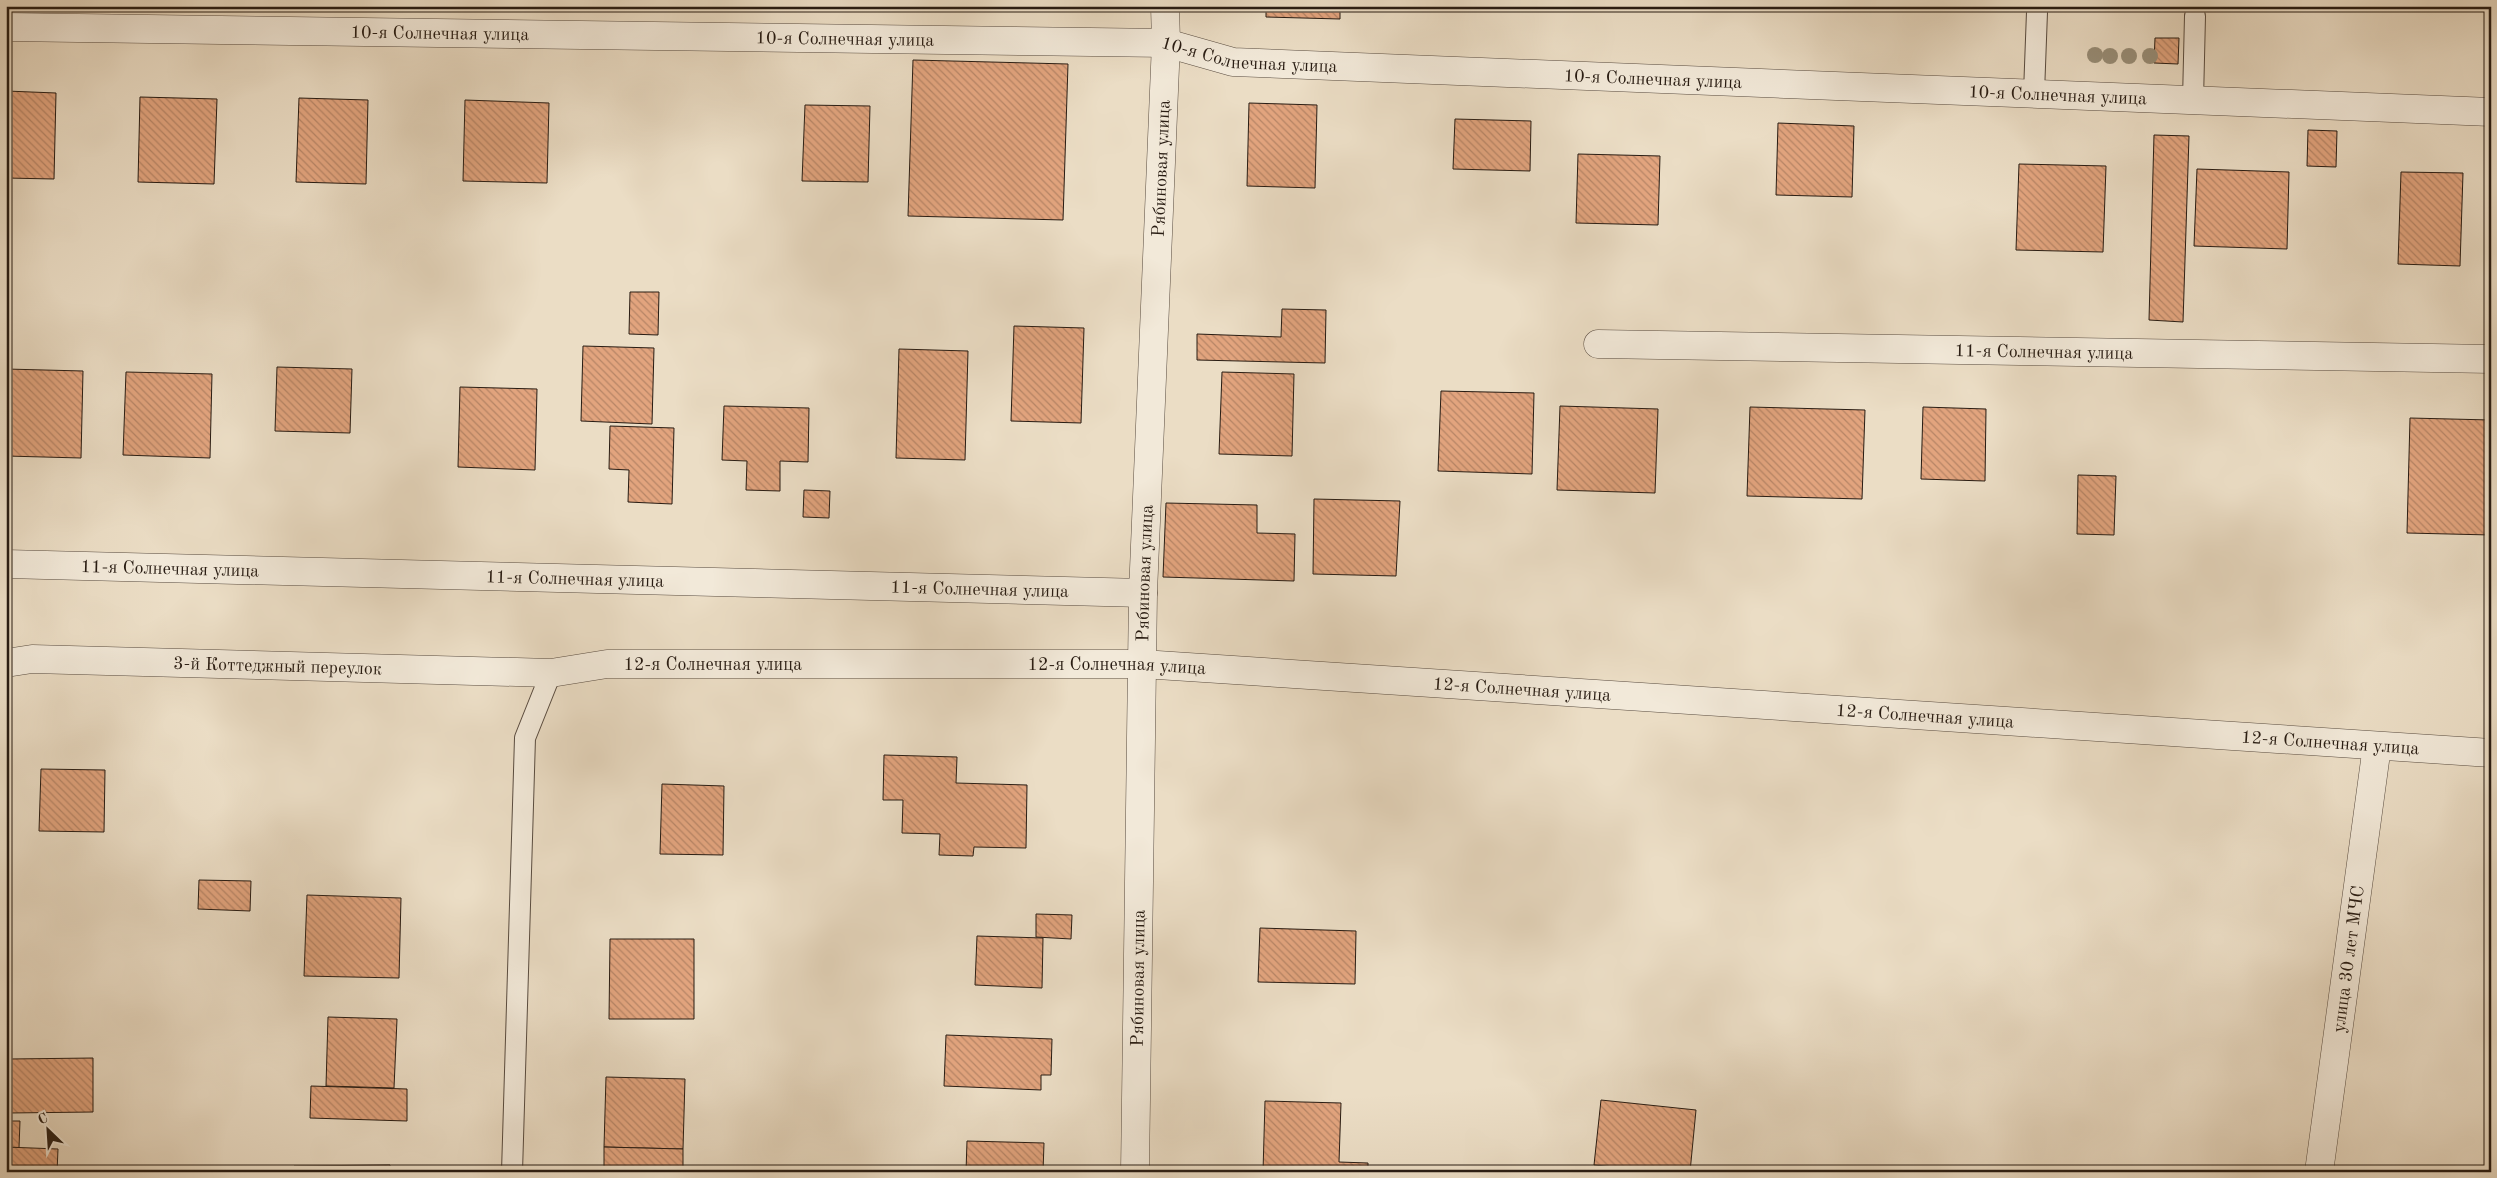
<svg xmlns="http://www.w3.org/2000/svg" width="2497" height="1178" font-family="'Old Standard TT',serif">
	<style>
		.building { fill: url(#building-back-hatch); stroke: #281c13 }
		.lines { fill: none; stroke-linecap: round; stroke-linejoin: round }
		.lane-casing { stroke: #594c40; stroke-width: 22 }
		.street-casing { stroke: #594c40; stroke-width: 29 }
		.lane { stroke: #f2e9d9; stroke-width: 20 }
		.street { stroke: #f2e9d9; stroke-width: 28 }
		.tree { fill: #988e78 }
		.labels { text-anchor: middle; stroke-width: 5; stroke-linejoin: round; paint-order: stroke }
		.street-label { font-size: 18px; fill: #281c13; stroke: #f2e9d9 }
	</style>
	<defs>
		<pattern id="building-back-hatch" width="6" height="6" patternUnits="userSpaceOnUse" patternTransform="scale(1.25)"><rect width="6" height="6" fill="#e2a47e"/><path d="M-1 5l2 2M0 0l6 6M5-1l2 2" fill="none" stroke="#b78566"/></pattern>
	</defs>
	<rect width="100%" height="100%" fill="#ebddc5"/>
	<filter id="stains"><feTurbulence type="fractalNoise" baseFrequency=".004" numOctaves="4"/><feColorMatrix values="0 0 0 0 .2 0 0 0 0 .09 0 0 0 0 .02 0 0 0 .5 -.17"/></filter>
	<radialGradient id="worn" r=".72"><stop offset=".6" stop-color="#630" stop-opacity="0"/><stop offset="1" stop-color="#630" stop-opacity=".3"/></radialGradient>
	<!-- building -->
	<g class="building">
		<polygon points="1266,6 1340,6 1340,19 1266,17"/>
		<polygon points="2155,38 2179,38 2178,64 2154,63"/>
		<polygon points="913,60 1068,64 1063,220 908,216"/>
		<polygon points="6,91 56,93 54,179 6,178"/>
		<polygon points="140,97 217,99 214,184 138,182"/>
		<polygon points="299,98 368,100 366,184 296,182"/>
		<polygon points="465,100 549,103 547,183 463,181"/>
		<polygon points="1249,103 1317,105 1315,188 1247,186"/>
		<polygon points="805,105 870,106 868,182 802,181"/>
		<polygon points="1455,119 1531,121 1530,171 1453,169"/>
		<polygon points="1778,123 1854,126 1852,197 1776,195"/>
		<polygon points="2308,130 2337,131 2336,167 2307,166"/>
		<polygon points="2154,135 2189,136 2183,322 2149,320"/>
		<polygon points="1578,154 1660,156 1658,225 1576,223"/>
		<polygon points="2019,164 2106,166 2103,252 2016,250"/>
		<polygon points="2197,169 2289,172 2287,249 2194,246"/>
		<polygon points="2401,172 2463,173 2460,266 2398,264"/>
		<polygon points="630,292 659,292 658,335 629,334"/>
		<polygon points="1282,309 1326,310 1325,363 1197,360 1197,334 1281,337"/>
		<polygon points="1014,326 1084,328 1081,423 1011,421"/>
		<polygon points="583,346 654,348 652,424 581,421"/>
		<polygon points="899,349 968,351 965,460 896,458"/>
		<polygon points="277,367 352,369 350,433 275,431"/>
		<polygon points="6,369 83,371 81,458 6,456"/>
		<polygon points="126,372 212,374 210,458 123,455"/>
		<polygon points="1222,372 1294,374 1292,456 1219,454"/>
		<polygon points="460,387 537,389 535,470 458,467"/>
		<polygon points="1441,391 1534,393 1532,474 1438,471"/>
		<polygon points="724,406 809,408 808,462 780,461 780,491 746,490 747,461 722,460"/>
		<polygon points="1560,406 1658,409 1655,493 1557,490"/>
		<polygon points="1750,407 1865,410 1862,499 1747,496"/>
		<polygon points="1923,407 1986,409 1985,481 1921,479"/>
		<polygon points="2410,418 2491,420 2491,535 2407,533"/>
		<polygon points="610,426 674,428 672,504 628,502 629,470 609,469"/>
		<polygon points="2078,475 2116,476 2114,535 2077,534"/>
		<polygon points="804,490 830,491 829,518 803,517"/>
		<polygon points="1314,499 1400,501 1396,576 1313,574"/>
		<polygon points="1166,503 1257,505 1257,533 1295,534 1294,581 1163,577"/>
		<polygon points="884,755 957,757 956,783 1027,785 1026,848 974,847 973,856 939,855 940,834 902,833 903,800 883,800"/>
		<polygon points="41,769 105,770 104,832 39,831"/>
		<polygon points="662,784 724,786 723,855 660,854"/>
		<polygon points="199,880 251,881 250,911 198,909"/>
		<polygon points="307,895 401,898 399,978 304,976"/>
		<polygon points="1036,914 1072,915 1071,939 1036,937"/>
		<polygon points="1260,928 1356,931 1355,984 1258,982"/>
		<polygon points="977,936 1043,938 1042,988 975,985"/>
		<polygon points="610,939 694,939 694,1019 609,1019"/>
		<polygon points="328,1017 397,1019 394,1088 326,1086"/>
		<polygon points="946,1035 1052,1039 1051,1075 1041,1075 1041,1090 944,1086"/>
		<polygon points="93,1058 93,1112 9,1113 9,1059"/>
		<polygon points="606,1077 685,1079 683,1149 604,1147"/>
		<polygon points="311,1086 407,1089 407,1121 310,1118"/>
		<polygon points="1601,1100 1696,1110 1690,1172 1664,1172 1594,1165"/>
		<polygon points="1265,1101 1341,1103 1339,1162 1368,1163 1368,1172 1263,1172"/>
		<polygon points="6,1121 20,1121 19,1148 6,1147"/>
		<polygon points="967,1141 1044,1143 1043,1172 966,1172"/>
		<polygon points="6,1147 58,1149 57,1172 6,1172"/>
		<polygon points="604,1147 683,1149 683,1172 604,1172"/>
		<polygon points="390,1165 390,1172 294,1172 294,1166"/>
		<polygon points="149,1170 184,1171 184,1172 149,1172"/>
	</g>
	<g class="lines">
		<defs>
			<g id="lane">
				<polyline points="2034,93 2037,12"/>
				<polyline points="2193,100 2195,16"/>
				<polyline points="512,1172 525,738 551,673"/>
			</g>
			<g id="street">
				<path id="s1" d="M6,27l1160,16 67,19 1258,50"/>
				<path id="s2" d="M1598,344l893,15"/>
				<path id="s3" d="M6,564l1137,29"/>
				<path id="s4" d="M6,663l26,-4 519,14 56,-9h535l1349,89"/>
				<path id="s5" d="M1135,1172l8,-579 23,-550 -1,-37"/>
				<path id="s6" d="M2319,1172l58,-426"/>
			</g>
		</defs>
		<!-- lane casing -->
		<use href="#lane" class="lane-casing"/>
		<!-- street casing -->
		<use href="#street" class="street-casing"/>
		<!-- lane -->
		<use href="#lane" class="lane"/>
		<!-- street -->
		<use href="#street" class="street"/>
	</g>
	<!-- trees -->
	<g class="tree">
		<circle cx="2095" cy="55" r="8"/>
		<circle cx="2110" cy="56" r="8"/>
		<circle cx="2129" cy="56" r="8"/>
		<circle cx="2150" cy="56" r="8"/>
	</g>
	<g class="labels">
		<!-- street labels -->
		<g class="street-label">
			<text dy="6" stroke="none"><textPath href="#s1" startOffset="434">10-я Солнечная улица</textPath></text>
			<text dy="6" stroke="none"><textPath href="#s1" startOffset="839">10-я Солнечная улица</textPath></text>
			<text dy="6" stroke="none"><textPath href="#s1" startOffset="1245">10-я Солнечная улица</textPath></text>
			<text dy="6" stroke="none"><textPath href="#s1" startOffset="1650">10-я Солнечная улица</textPath></text>
			<text dy="6" stroke="none"><textPath href="#s1" startOffset="2055">10-я Солнечная улица</textPath></text>
			<text dy="6" stroke="none"><textPath href="#s5" startOffset="1004">Рябиновая улица</textPath></text>
			<text dy="6" stroke="none"><textPath href="#s2" startOffset="446">11-я Солнечная улица</textPath></text>
			<text dy="6" stroke="none"><textPath href="#s3" startOffset="164">11-я Солнечная улица</textPath></text>
			<text dy="6" stroke="none"><textPath href="#s5" startOffset="599">Рябиновая улица</textPath></text>
			<text dy="6" stroke="none"><textPath href="#s3" startOffset="569">11-я Солнечная улица</textPath></text>
			<text dy="6" stroke="none"><textPath href="#s3" startOffset="974">11-я Солнечная улица</textPath></text>
			<text dy="6" stroke="none"><textPath href="#s4" startOffset="708">12-я Солнечная улица</textPath></text>
			<text dy="6" stroke="none"><textPath href="#s4" startOffset="272">3-й Коттеджный переулок</textPath></text>
			<text dy="6" stroke="none"><textPath href="#s4" startOffset="1112">12-я Солнечная улица</textPath></text>
			<text dy="6" stroke="none"><textPath href="#s4" startOffset="1518">12-я Солнечная улица</textPath></text>
			<text dy="6" stroke="none"><textPath href="#s4" startOffset="1922">12-я Солнечная улица</textPath></text>
			<text dy="6" stroke="none"><textPath href="#s4" startOffset="2328">12-я Солнечная улица</textPath></text>
			<text dy="6" stroke="none"><textPath href="#s6" startOffset="215">улица 30 лет МЧС</textPath></text>
			<text dy="6" stroke="none"><textPath href="#s5" startOffset="194">Рябиновая улица</textPath></text>
		</g>
	</g>
	<!-- margin -->
	<rect width="2497" height="1178" fill="none" stroke="#ebddc5" stroke-width="25"/>
	<rect x="8" y="8" width="2482" height="1163" fill="none" stroke="#281c13" stroke-width="2.5"/>
	<rect x="12" y="12" width="2472" height="1153" fill="none" stroke="#281c13"/>
	<!-- north arrow -->
	<g transform="translate(48 1130) rotate(335)" stroke="#f2e9d9" stroke-width="4" paint-order="stroke">
	<path d="M0-4L9 19L0 12L-9 19Z" fill="#281c13"/>
	<text y="-8" font-size="14" font-weight="bold" text-anchor="middle" fill="#281c13">С</text>
	</g>
	<rect width="100%" height="100%" filter="url(#stains)"/>
	<rect width="100%" height="100%" fill="url(#worn)"/>
</svg>
